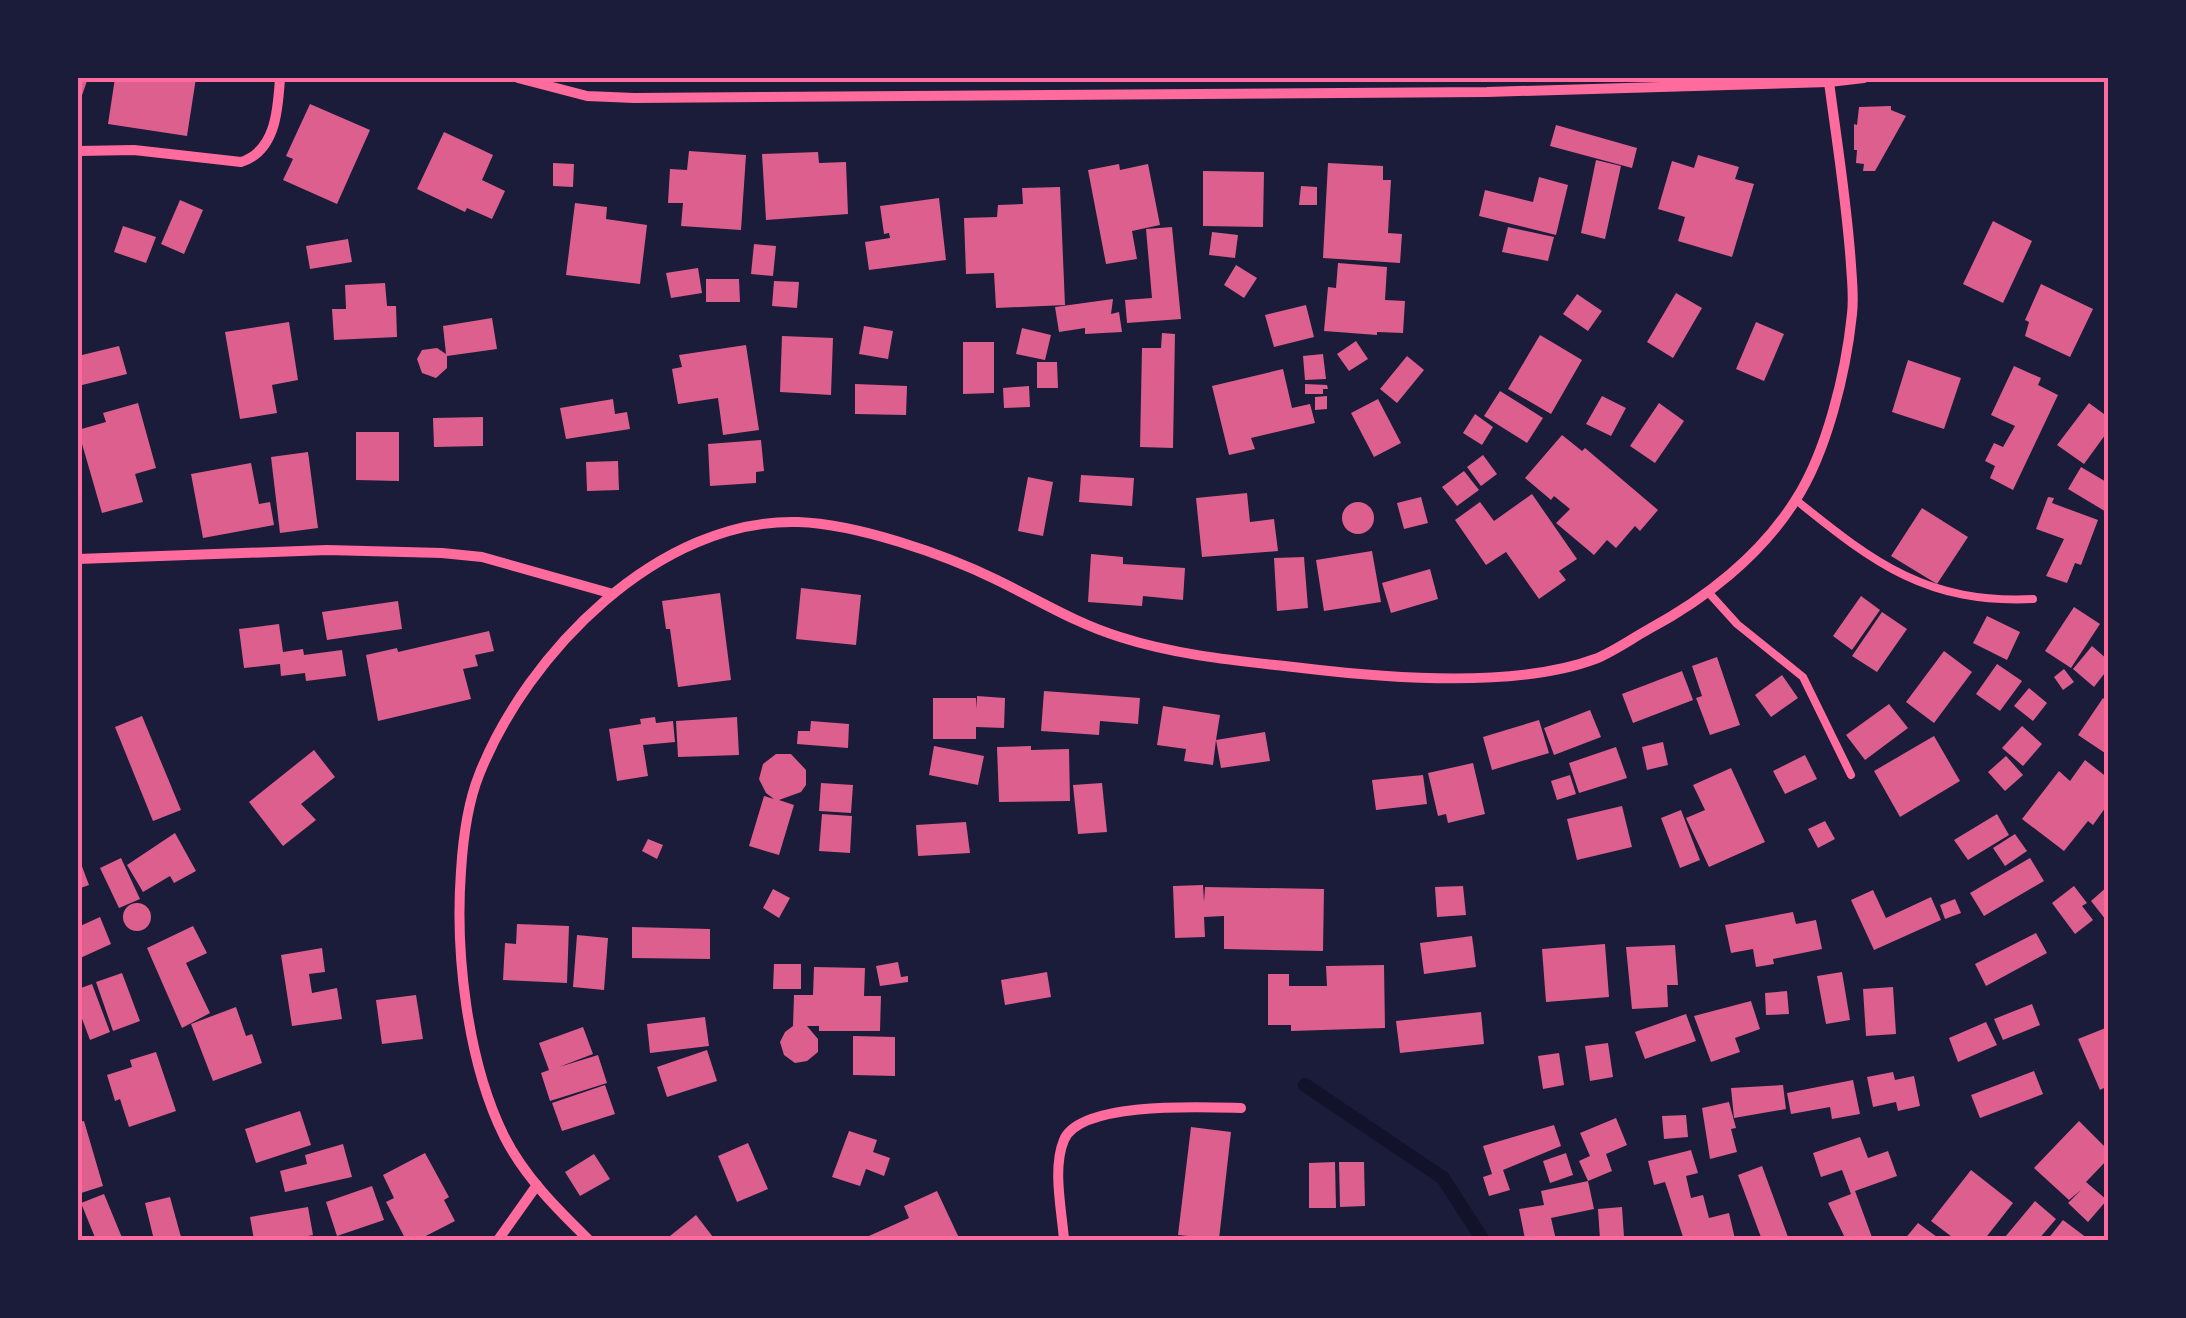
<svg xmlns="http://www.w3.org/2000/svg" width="2186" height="1318" font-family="'Nunito Sans',sans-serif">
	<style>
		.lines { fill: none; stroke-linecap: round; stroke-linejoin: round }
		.stream { stroke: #12122b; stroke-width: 14 }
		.building { fill: #dd5f8e }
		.service { stroke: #ff6b9d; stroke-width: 8 }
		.minor { stroke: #ff6b9d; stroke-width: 10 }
		.neatline { fill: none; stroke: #ff6b9d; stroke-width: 4 }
	</style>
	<rect width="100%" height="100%" fill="#1b1b3a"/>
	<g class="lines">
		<!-- stream -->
		<polyline class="stream" points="1305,1085 1443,1178 1483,1240"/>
	</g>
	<!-- building -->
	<g class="building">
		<polygon points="78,78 88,78 78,107"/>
		<polygon points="115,78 196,78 187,136 108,124"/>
		<polygon points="310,104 370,130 337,204 283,180 293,159 286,156"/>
		<polygon points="1891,106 1891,110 1906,116 1875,171 1863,171 1864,164 1856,163 1857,150 1854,150 1854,124 1857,125 1859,107"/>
		<polygon points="1556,125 1637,148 1632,168 1550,146"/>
		<polygon points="444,132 493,155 482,180 505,191 492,219 467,208 465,212 417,189"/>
		<polygon points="689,151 746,155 741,230 681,226 683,203 668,203 670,169 687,170"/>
		<polygon points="818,152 819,163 846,162 848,214 766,220 762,154"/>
		<polygon points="1698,155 1739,167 1735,179 1754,184 1732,257 1678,241 1685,217 1658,209 1672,161 1694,168"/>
		<polygon points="1596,160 1621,166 1605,239 1581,233"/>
		<polygon points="553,163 574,164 573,187 553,186"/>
		<polygon points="1328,163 1383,166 1383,180 1391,180 1388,233 1402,234 1400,263 1323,258"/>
		<polygon points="1119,164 1120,170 1148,164 1160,225 1132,231 1137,259 1106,264 1088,170"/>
		<polygon points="1203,171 1264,172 1263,227 1203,226"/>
		<polygon points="1539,177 1568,185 1556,235 1479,216 1485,190 1533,202"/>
		<polygon points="1301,186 1317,187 1317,205 1299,205"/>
		<polygon points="1060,187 1065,305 996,308 994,273 966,274 964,218 997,217 998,205 1023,204 1022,188"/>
		<polygon points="939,198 946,260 869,270 865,242 890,238 889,233 884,234 880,206"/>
		<polygon points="180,200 203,210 184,254 161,244"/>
		<polygon points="575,203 607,207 606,219 647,225 640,284 566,275"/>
		<polygon points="1993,221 2032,241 2003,303 1963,284"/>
		<polygon points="123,226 156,237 146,263 114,252"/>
		<polygon points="1172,227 1181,319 1127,323 1125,300 1152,298 1146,229"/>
		<polygon points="1508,227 1554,237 1548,261 1502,252"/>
		<polygon points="1212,232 1238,235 1235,258 1209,255"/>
		<polygon points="348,239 352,262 310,269 306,246"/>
		<polygon points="754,244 776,246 773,276 751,274"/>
		<polygon points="1338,263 1387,267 1385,300 1405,301 1403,333 1377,332 1377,335 1324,331 1328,287 1336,288"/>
		<polygon points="1236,265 1257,278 1244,298 1224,285"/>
		<polygon points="698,268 702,293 671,298 666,273"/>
		<polygon points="706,279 739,279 740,302 706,302"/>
		<polygon points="774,281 799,282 797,308 772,306"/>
		<polygon points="385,283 387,306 396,306 397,337 334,340 332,309 346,309 345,285"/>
		<polygon points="2041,284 2093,309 2070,357 2025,336 2029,322 2025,320"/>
		<polygon points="1676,293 1702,308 1673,358 1647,342"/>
		<polygon points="1577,294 1602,311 1588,331 1563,314"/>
		<polygon points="1113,299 1111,314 1119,312 1122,332 1085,334 1085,328 1059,332 1055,307"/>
		<polygon points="1306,305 1314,337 1274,347 1265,315"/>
		<polygon points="492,318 497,349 447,356 447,368 436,378 422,373 417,359 422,350 437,348 446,354 443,326"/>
		<polygon points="289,322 298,380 272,385 277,413 240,419 225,332"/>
		<polygon points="1756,322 1784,334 1764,381 1736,369"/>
		<polygon points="864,326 893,331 888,359 859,354"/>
		<polygon points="1022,328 1051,335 1045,360 1016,354"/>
		<polygon points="1162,333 1175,334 1173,448 1140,447 1142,348 1161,348"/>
		<polygon points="1540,335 1582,360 1551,414 1508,389"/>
		<polygon points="782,336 833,338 831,395 780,392"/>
		<polygon points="1356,341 1368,359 1349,371 1337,354"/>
		<polygon points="963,342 994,342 994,393 963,394"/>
		<polygon points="746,345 759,430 723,435 718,398 678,404 672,369 682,367 679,355"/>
		<polygon points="119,346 127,374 78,386 78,356"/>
		<polygon points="1323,354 1326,379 1305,380 1303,356"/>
		<polygon points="1407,356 1424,370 1397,403 1380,389"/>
		<polygon points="1908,360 1961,378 1944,429 1892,412"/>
		<polygon points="1037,362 1057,362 1058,388 1037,388"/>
		<polygon points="2014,366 2041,378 2038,385 2058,395 2013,490 1990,478 1995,466 1985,461 1994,443 2003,447 2015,426 1991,415"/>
		<polygon points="1283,369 1292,408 1310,404 1315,423 1251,438 1255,449 1229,455 1212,386"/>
		<polygon points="855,384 907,386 906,415 855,414"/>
		<polygon points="1305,384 1327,385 1328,389 1323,389 1323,394 1305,394"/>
		<polygon points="1029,386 1030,407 1004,408 1003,388"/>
		<polygon points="1500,391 1543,418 1527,443 1484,416"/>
		<polygon points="1327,396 1327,409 1315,410 1315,397"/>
		<polygon points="1602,396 1626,408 1611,436 1586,424"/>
		<polygon points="613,399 615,414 627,412 630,429 566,439 560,408"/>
		<polygon points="1378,399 1401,443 1374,457 1351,413"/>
		<polygon points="138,403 156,468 135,474 143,502 102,513 78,430 106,422 103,413"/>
		<polygon points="1659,403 1684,421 1655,463 1630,446"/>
		<polygon points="2089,403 2108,417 2108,431 2084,464 2057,445"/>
		<polygon points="1475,414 1493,427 1482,445 1463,433"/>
		<polygon points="483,417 483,446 434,447 433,418"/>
		<polygon points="356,432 399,432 399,481 356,480"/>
		<polygon points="1562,435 1582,451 1585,448 1658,510 1640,531 1635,526 1616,548 1607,540 1594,555 1556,523 1570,509 1554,496 1551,500 1525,478"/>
		<polygon points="761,440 764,471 756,472 756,483 710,486 708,444"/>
		<polygon points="308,452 318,528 280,533 271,457"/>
		<polygon points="1483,455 1497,474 1481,486 1467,467"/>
		<polygon points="618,461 619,490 587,491 586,462"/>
		<polygon points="251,463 259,504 270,502 274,525 203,538 191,474"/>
		<polygon points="2081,467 2108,483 2108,513 2068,489"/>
		<polygon points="1464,471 1479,490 1457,506 1442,487"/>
		<polygon points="1081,475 1134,478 1132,506 1079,502"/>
		<polygon points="1028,477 1053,482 1043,536 1018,531"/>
		<polygon points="1247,493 1250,522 1274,519 1278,551 1202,557 1196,498"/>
		<polygon points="1532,494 1577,559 1559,571 1566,580 1539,599 1506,552 1486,565 1455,520 1480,502 1494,521"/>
		<polygon points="1421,497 1428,523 1404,529 1397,503"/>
		<polygon points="2048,497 2054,498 2052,503 2098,520 2081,565 2075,563 2067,583 2046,576 2064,539 2036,529"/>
		<circle cx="1358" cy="518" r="16"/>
		<polygon points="1922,508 1968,537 1937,584 1891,556"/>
		<polygon points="1372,551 1381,602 1324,611 1316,560"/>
		<polygon points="1091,554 1123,557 1123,564 1185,568 1183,600 1143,596 1142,606 1088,602"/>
		<polygon points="1304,557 1308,608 1277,611 1274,558"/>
		<polygon points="1430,569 1438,599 1391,613 1382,583"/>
		<polygon points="801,588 861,595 856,645 796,639"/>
		<polygon points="720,593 731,680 678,687 670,629 666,629 662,601"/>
		<polygon points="1861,596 1880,610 1852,650 1833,636"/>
		<polygon points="398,601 402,629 327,640 322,612"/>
		<polygon points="2074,607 2100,624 2071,668 2045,651"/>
		<polygon points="1882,612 1907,629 1877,672 1852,656"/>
		<polygon points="1987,616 2020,632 2007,660 1973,643"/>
		<polygon points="279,624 283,652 303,649 304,655 342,650 346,676 306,681 305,673 281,676 280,664 244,668 239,629"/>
		<polygon points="489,631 494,651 475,655 478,666 463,669 471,699 378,721 366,655 397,648 398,652"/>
		<polygon points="2092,646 2108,660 2108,669 2094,687 2073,669"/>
		<polygon points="1944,651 1972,672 1934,723 1906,702"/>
		<polygon points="1717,657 1740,725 1710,735 1696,698 1702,696 1692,666"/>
		<polygon points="1997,664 2022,681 2000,711 1976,694"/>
		<polygon points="2064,669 2074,682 2063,690 2054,677"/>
		<polygon points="1682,671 1693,700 1633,723 1622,694"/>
		<polygon points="1782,675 1798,698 1771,717 1755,695"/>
		<polygon points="2029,688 2047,703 2033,721 2014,706"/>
		<polygon points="1044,691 1140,698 1138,724 1100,721 1099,735 1041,731"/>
		<polygon points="977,696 1005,698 1004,728 976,727 976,739 933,739 933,698 976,698 977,709"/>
		<polygon points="2103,698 2108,702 2108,755 2078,735"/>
		<polygon points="1889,704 1908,728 1865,760 1846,735"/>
		<polygon points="1163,706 1220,715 1216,740 1265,732 1270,761 1221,768 1216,740 1213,765 1184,761 1186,749 1157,745"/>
		<polygon points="1590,710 1601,737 1554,755 1544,728"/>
		<polygon points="142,716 181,810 153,821 115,727"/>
		<polygon points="655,717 656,723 673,721 675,742 643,745 648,776 617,781 609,729 641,724 640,719"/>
		<polygon points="737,717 739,755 678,757 676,721"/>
		<polygon points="1539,720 1549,753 1492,770 1483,737"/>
		<polygon points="811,721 849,724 848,748 797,744 798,731 810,731"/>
		<polygon points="2022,726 2042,744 2023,766 2002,748"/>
		<polygon points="1934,736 1960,781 1900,817 1874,771"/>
		<polygon points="1663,742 1668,765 1647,770 1642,747"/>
		<polygon points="934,746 984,756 978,785 929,775"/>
		<polygon points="1031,746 1031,750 1069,749 1070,801 999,802 997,747"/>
		<polygon points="1616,747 1627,778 1579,793 1569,763"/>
		<polygon points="314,750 335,777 301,804 316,820 283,846 249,802"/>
		<polygon points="776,754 791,754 806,770 806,785 801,792 779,800 794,805 779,855 749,846 764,796 774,799 766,793 759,779 763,764"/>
		<polygon points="1805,755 1817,779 1785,794 1773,771"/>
		<polygon points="2006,756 2023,775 2005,791 1988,772"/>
		<polygon points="2085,760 2108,778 2108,804 2093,825 2088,821 2064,851 2022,819 2059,771 2070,781"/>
		<polygon points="1473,763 1485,814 1448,823 1446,814 1438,816 1428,773"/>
		<polygon points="1731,768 1765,842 1709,867 1686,818 1705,810 1693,785"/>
		<polygon points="1423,775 1427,804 1376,810 1372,780"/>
		<polygon points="1570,775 1576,794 1557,800 1551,781"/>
		<polygon points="821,783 853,785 851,813 819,811"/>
		<polygon points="1102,783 1107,832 1078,834 1073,785"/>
		<polygon points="1622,806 1632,847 1577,860 1567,819"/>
		<polygon points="1681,810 1700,860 1680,868 1661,818"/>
		<polygon points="822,814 852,816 850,853 819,851"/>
		<polygon points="1997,814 2009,835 1968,860 1954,840"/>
		<polygon points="1825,821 1835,839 1818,848 1808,829"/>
		<polygon points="966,822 970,853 918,856 916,825"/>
		<polygon points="175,833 196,871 174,883 170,876 143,892 127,865"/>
		<polygon points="2015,834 2027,851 2005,866 1993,848"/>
		<polygon points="648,839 663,845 657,859 642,851"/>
		<polygon points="121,858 140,899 119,908 100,868"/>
		<polygon points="2030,858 2044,881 1984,916 1970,893"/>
		<polygon points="80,861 89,885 78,889 78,862"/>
		<polygon points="1203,885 1204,902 1205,887 1324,889 1323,951 1224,949 1224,916 1204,917 1205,937 1175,938 1173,886"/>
		<polygon points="1463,886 1466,915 1437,917 1435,887"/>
		<polygon points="2074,886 2087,903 2082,906 2093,920 2075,934 2052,903"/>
		<polygon points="2108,886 2108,918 2106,920 2091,901"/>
		<polygon points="773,889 790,898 779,918 763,908"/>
		<polygon points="1873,890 1886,918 1931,897 1941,920 1874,950 1851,900"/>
		<polygon points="1955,899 1961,913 1945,919 1940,905"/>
		<circle cx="137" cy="917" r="14"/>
		<polygon points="1793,912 1796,924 1816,920 1822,949 1773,959 1774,964 1756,967 1753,949 1731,953 1725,925"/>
		<polygon points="100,917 111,944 78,959 78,927"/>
		<polygon points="517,924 569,926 567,983 503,980 505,943 516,944"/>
		<polygon points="193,926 207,953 186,963 210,1013 182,1028 147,948"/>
		<polygon points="632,927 710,929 710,959 632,958"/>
		<polygon points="2036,933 2047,953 1986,986 1975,964"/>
		<polygon points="577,935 608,938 604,990 573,987"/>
		<polygon points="1472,936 1476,967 1424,974 1420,943"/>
		<polygon points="1605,944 1609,997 1546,1002 1542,949"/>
		<polygon points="1675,945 1678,985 1667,985 1668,1007 1632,1009 1626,947"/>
		<polygon points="322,948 325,972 309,974 312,993 337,988 342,1019 292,1026 281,955"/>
		<polygon points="898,962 901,977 908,976 908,982 880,986 876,966"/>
		<polygon points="774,964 801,964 801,989 773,989"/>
		<polygon points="1384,965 1385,1028 1291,1031 1291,1025 1268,1025 1268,974 1289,974 1289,986 1327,986 1326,966"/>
		<polygon points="814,967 865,968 864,996 881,996 880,1031 819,1031 819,1026 807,1026 818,1039 818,1052 807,1061 795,1063 784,1055 780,1042 785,1032 793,1026 794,995 813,995"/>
		<polygon points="1047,972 1051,997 1005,1005 1001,980"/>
		<polygon points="1842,972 1850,1020 1826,1024 1817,976"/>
		<polygon points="122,973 140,1021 113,1031 96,982"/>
		<polygon points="92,984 110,1032 90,1040 78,1008 78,989"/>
		<polygon points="1893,987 1896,1034 1866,1036 1863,989"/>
		<polygon points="1787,991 1789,1014 1766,1015 1765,993"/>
		<polygon points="416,995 423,1039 382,1044 376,1000"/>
		<polygon points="1751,1001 1760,1029 1735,1038 1740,1052 1711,1062 1694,1016"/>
		<polygon points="2032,1004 2040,1025 2003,1040 1994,1019"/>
		<polygon points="236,1007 246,1036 252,1034 262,1063 213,1081 191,1024"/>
		<polygon points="1481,1012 1484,1044 1400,1053 1396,1021"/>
		<polygon points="1686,1014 1696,1041 1645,1059 1635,1032"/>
		<polygon points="705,1017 709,1046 650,1053 647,1024"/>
		<polygon points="1986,1022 1997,1045 1958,1062 1949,1038"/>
		<polygon points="583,1027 593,1054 559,1067 598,1055 607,1083 550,1101 541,1073 549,1070 539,1043"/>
		<polygon points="2108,1027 2108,1086 2100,1090 2078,1039"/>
		<polygon points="853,1036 895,1037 895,1076 853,1075"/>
		<polygon points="1608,1043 1613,1077 1590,1081 1585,1046"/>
		<polygon points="707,1050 717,1081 667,1097 657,1067"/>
		<polygon points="156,1052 176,1111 129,1127 120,1099 115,1101 107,1075 132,1067 130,1060"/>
		<polygon points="1559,1053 1564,1085 1543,1089 1538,1056"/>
		<polygon points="2034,1071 2043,1094 1980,1118 1971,1095"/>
		<polygon points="1893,1072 1895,1080 1914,1076 1920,1106 1898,1111 1896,1102 1873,1107 1867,1077"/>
		<polygon points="1853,1080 1860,1114 1832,1119 1830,1107 1791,1114 1787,1093"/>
		<polygon points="605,1085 615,1114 562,1131 552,1103"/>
		<polygon points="1783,1085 1786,1109 1734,1118 1731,1088"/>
		<polygon points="1729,1102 1736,1128 1731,1129 1737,1152 1710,1159 1702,1108"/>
		<polygon points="300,1111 311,1145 256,1163 245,1129"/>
		<polygon points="1686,1115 1688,1137 1664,1139 1662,1116"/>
		<polygon points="1616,1118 1627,1145 1606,1154 1612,1171 1588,1181 1579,1161 1590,1156 1580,1133"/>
		<polygon points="84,1121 103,1186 78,1194 78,1122"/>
		<polygon points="2079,1121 2108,1150 2108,1159 2086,1182 2107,1200 2088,1222 2068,1203 2081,1190 2069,1200 2034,1168"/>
		<polygon points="1554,1125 1561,1146 1503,1170 1510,1190 1489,1196 1483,1177 1492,1174 1483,1146"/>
		<polygon points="1191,1127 1231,1132 1219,1239 1178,1235"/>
		<polygon points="849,1131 877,1140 873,1152 890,1158 884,1176 866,1169 860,1186 832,1177"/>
		<polygon points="1860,1137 1868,1158 1888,1151 1897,1176 1855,1191 1873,1240 1846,1240 1828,1203 1851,1194 1842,1170 1821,1177 1813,1153"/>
		<polygon points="748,1143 768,1189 737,1202 718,1156"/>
		<polygon points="343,1144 352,1177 285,1192 280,1171 307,1164 305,1155"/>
		<polygon points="1691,1150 1698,1173 1686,1176 1691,1198 1703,1195 1709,1218 1729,1213 1735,1239 1684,1240 1665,1182 1654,1185 1648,1161"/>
		<polygon points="425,1153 449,1197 444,1200 455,1221 418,1240 406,1240 386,1202 394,1198 383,1175"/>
		<polygon points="1566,1153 1573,1175 1550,1183 1543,1161"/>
		<polygon points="594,1154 610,1179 580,1196 565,1172"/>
		<polygon points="1335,1162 1336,1208 1309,1208 1309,1163"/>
		<polygon points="1339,1162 1364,1162 1365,1206 1340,1207"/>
		<polygon points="1762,1166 1788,1237 1778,1240 1762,1240 1738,1175"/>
		<polygon points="1971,1170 2013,1203 1984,1240 1956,1240 1931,1221"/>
		<polygon points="1588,1181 1594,1209 1551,1218 1556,1240 1525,1239 1519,1209 1544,1205 1541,1191"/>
		<polygon points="372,1186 384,1220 337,1236 326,1202"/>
		<polygon points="937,1191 960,1240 860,1240 909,1218 904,1206"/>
		<polygon points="104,1194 123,1240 96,1240 81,1203"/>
		<polygon points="170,1197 181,1237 185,1237 186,1240 154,1240 145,1203"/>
		<polygon points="2035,1201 2056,1219 2038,1240 2009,1240 2005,1237"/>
		<polygon points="308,1207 313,1235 288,1240 254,1240 250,1217"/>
		<polygon points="1622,1207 1624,1237 1600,1239 1598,1209"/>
		<polygon points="696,1215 713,1237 708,1240 674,1240 670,1236"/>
		<polygon points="2063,1220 2087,1238 2085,1240 2047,1240"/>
		<polygon points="1918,1223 1941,1240 1904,1240"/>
	</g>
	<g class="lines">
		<!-- service -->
		<g class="service">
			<path d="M1796,500c79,64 132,104 237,99"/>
			<polyline points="1709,593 1737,624 1803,677 1851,775"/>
		</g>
		<!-- minor -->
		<g class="minor">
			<polyline points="518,78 587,96 634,98 1487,92 1829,82 1864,78"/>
			<path d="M78,151l56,-1 107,12c35,-11 37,-53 39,-84"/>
			<polyline points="78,559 327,550 442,553 482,557 613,594"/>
			<polyline points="498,1240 537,1185"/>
			<path d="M589,1240c-32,-31 -65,-64 -85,-104 -37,-75 -49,-183 -43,-265 2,-32 6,-66 18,-96 48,-122 180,-257 319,-253 59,2 146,32 199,58 41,20 80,44 123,57 59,19 120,24 182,31 83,10 213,21 293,-9 18,-7 36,-20 54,-30 56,-30 111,-73 146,-128 32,-49 51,-129 57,-187 2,-16 0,-33 -1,-49 -4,-61 -14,-122 -22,-183"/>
			<path d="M1064,1240c-2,-29 -12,-72 0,-100 16,-39 140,-33 177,-32"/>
		</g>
	</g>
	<!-- border -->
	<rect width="2186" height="1318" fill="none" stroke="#1b1b3a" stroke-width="160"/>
	<rect x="80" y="80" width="2026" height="1158" class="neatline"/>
</svg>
